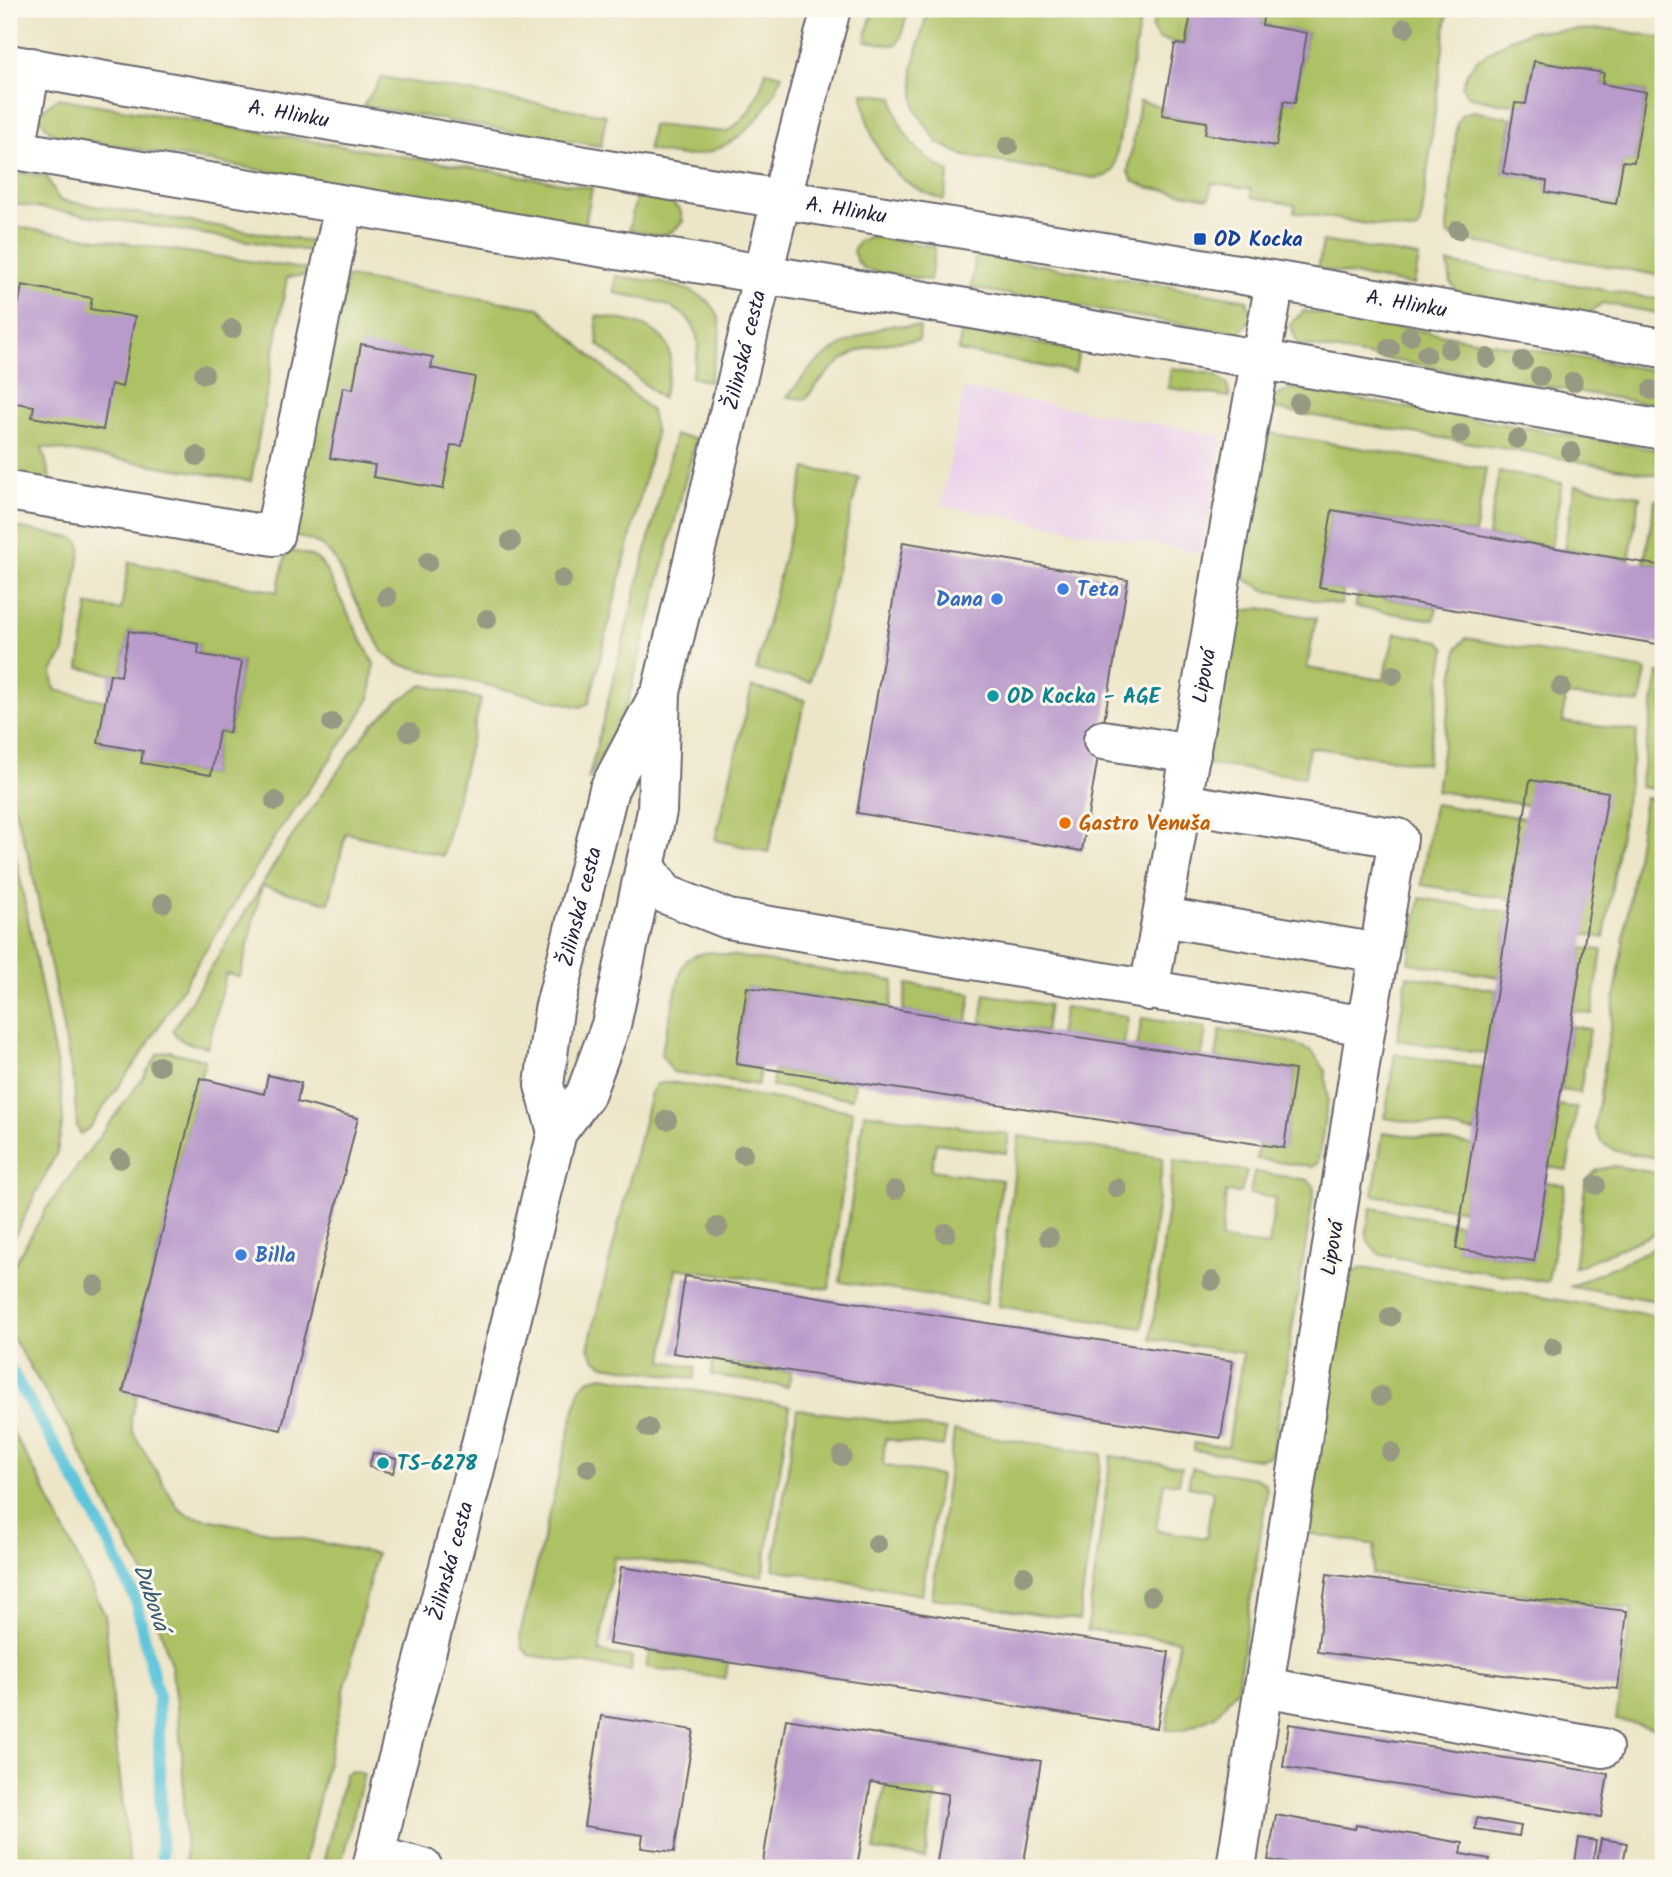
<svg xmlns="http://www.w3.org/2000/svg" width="1672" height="1877" font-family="Kalam,sans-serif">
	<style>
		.built { fill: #ebd1eb }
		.green { fill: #adc165; stroke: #687250; stroke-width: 2 }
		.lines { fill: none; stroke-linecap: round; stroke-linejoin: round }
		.stream { stroke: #5ec5da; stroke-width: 12 }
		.building { fill: #b89acb }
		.minor-casing { stroke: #69666c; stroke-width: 42 }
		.major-casing { stroke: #69666c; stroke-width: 42 }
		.minor { stroke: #fff; stroke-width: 38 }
		.major { stroke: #fff; stroke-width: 38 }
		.tree { fill: #989982 }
		.transit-dot { fill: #1a4fb4; stroke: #fbf7ec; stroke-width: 2.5 }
		.shop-dot { fill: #3f7fe0; stroke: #fbf7ec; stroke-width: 2.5 }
		.culture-dot { fill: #0f9aa8; stroke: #fbf7ec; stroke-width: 2.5 }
		.food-dot { fill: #e8710a; stroke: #fbf7ec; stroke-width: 2.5 }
		.labels { text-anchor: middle; stroke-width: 6; stroke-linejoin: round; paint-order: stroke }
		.street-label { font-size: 21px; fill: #22223b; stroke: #fbf7ec }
		.transit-label { font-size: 21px; font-weight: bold; fill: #164399; stroke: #fbf7ec; text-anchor: start }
		.shop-label { font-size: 21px; font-weight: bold; fill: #366cbe; stroke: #fbf7ec; text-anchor: start }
		.culture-label { font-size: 21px; font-weight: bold; fill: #0d838f; stroke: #fbf7ec; text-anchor: start }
		.food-label { font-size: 21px; font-weight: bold; fill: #c56008; stroke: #fbf7ec; text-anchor: start }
		.water-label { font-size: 23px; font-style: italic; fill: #375b73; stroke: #fbf7ec }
	</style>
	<rect width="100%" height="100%" fill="#fbf7ec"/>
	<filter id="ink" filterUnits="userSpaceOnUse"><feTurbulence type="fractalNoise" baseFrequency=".0143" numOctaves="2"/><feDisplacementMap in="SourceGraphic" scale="14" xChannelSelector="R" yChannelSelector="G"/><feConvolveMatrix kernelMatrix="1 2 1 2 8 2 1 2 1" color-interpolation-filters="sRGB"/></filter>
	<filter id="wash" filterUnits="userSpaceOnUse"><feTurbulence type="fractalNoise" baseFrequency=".00686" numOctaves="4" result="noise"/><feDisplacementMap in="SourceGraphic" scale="28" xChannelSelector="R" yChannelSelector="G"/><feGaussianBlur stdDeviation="1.57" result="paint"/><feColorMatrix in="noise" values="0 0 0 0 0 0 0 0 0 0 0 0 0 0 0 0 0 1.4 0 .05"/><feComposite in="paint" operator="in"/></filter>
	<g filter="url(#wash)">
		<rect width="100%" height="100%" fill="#ece5c7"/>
		<!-- built -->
		<polygon class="built" points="964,389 1223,436 1201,553 942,505"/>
		<!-- green -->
		<g class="green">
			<polygon points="873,9 908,9 901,37 897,44 891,45 865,41"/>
			<polygon points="928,9 1142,9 1114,170 1106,176 1094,178 965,156 938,143 915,109 913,68"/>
			<polygon points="1156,9 1192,9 1185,45 1159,39 1152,29"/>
			<polygon points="1237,9 1444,9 1447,16 1421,224 1417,230 1410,231 1294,212 1295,205 1251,197 1252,189 1212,183 1209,198 1146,187 1133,181 1128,172 1140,101 1163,107 1162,115 1207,122 1206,134 1276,145 1284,101 1295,102 1307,33 1262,25 1264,13"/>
			<polygon points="1611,29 1663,38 1663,276 1457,239 1448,235 1447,228 1457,123 1462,114 1473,111 1512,118 1503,173 1547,181 1546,192 1616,204 1623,161 1634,162 1646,92 1602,84 1604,73 1534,61 1526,104 1499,103 1468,96 1462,86 1468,71 1477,60 1510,39 1531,31"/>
			<path d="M766,71l16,4c-15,42 -48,78 -96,81 -12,0 -26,-4 -38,-6l4,-25 74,7c23,-13 33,-36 40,-61z"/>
			<polygon points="382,77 606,115 601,146 363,106"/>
			<path d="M863,93l30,4c4,34 25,60 56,75l-5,28c-14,-5 -28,-10 -40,-20 -26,-21 -39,-54 -41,-87z"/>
			<polygon points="57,98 592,188 585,225 53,135 37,115"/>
			<polygon points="9,171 47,177 59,200 308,241 314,244 315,252 9,203"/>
			<path d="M636,197l34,5 10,8 3,11c-18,22 -29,13 -54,9z"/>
			<polygon points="9,226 311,270 311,275 287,277 251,481 42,447 52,485 9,478"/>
			<polygon points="871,236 935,247 930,280 866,270 857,262 853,251 859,241"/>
			<polygon points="1323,241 1419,257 1414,285 1318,269"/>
			<polygon points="976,254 1247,300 1252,317 1239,334 971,288"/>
			<polygon points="1448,263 1663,300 1663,314 1602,303 1584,318 1459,294 1451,283"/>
			<path d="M616,276c33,6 109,7 104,57 -2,16 -8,33 -11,49l-18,-5c3,-10 7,-22 7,-32 -1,-42 -52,-46 -84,-52z"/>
			<path d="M347,277l192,31 112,103 5,23 -67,269 -9,4 -182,-43 -16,-13 -49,-94c-13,-16 -23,-17 -43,-22z"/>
			<polygon points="1304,311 1663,372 1663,406 1298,344 1290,324"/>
			<path d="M596,316c24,3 64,7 73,34 4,15 -3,34 -7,49l-64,-55z"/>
			<path d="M889,325l31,2 -1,13c-57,3 -80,13 -113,59l-19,-2c9,-10 16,-21 25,-30 22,-21 49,-32 77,-42z"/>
			<polygon points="962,330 1079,351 1075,372 958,351"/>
			<polygon points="1171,368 1214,374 1227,384 1230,397 1168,388"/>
			<polygon points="1292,388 1663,451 1663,476 1268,408 1274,397"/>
			<polygon points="1263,432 1486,469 1475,534 1332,510 1319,586 1343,591 1341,605 1267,591 1245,579 1241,559"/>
			<polygon points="675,435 696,439 627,705 588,780"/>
			<polygon points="806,468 859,478 810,682 756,670"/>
			<polygon points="1499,472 1562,483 1551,547 1488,536"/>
			<polygon points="1575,485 1640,496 1629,560 1564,549"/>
			<polygon points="1655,500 1663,501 1663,566 1644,563"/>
			<path d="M9,526l64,12 5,3 3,7 -17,104 -12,20 3,18 51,11 -8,42 45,8 -2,12 70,12 8,-44 10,2 13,-71 -44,-8 1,-10 -70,-13 -8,45 -42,-8 9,-63 33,5 8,-48 148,30 10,-42c14,3 29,4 37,17l50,97 -4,34 -17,29 -78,110 -130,212 -56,79 -8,6 -4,-7 -3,-42 -44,-225 -21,-69z"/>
			<polygon points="1358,594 1437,607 1434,620 1355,607"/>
			<polygon points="1260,608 1316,618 1307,668 1383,680 1395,633 1440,641 1446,648 1427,764 1309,747 1305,777 1206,764 1229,632 1239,612"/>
			<polygon points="1466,638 1646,670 1640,703 1565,695 1563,722 1637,731 1604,938 1585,934 1526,805 1436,791 1458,647"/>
			<polygon points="1658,673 1663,674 1663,790 1640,787"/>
			<path d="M423,685l58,14 -38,157 -97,-23 -17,70 -67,-17 -22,91 -14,-3 -18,73c-14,-3 -30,-3 -35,-17l114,-186 60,-86 25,-33 26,-24z"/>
			<polygon points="752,687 805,700 768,852 715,840"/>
			<polygon points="1645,798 1663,800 1663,1159 1616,1151 1601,1142 1595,1128"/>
			<polygon points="1434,804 1525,818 1512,899 1421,885"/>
			<polygon points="9,835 17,863 61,1088 63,1121 57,1152 9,1247"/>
			<polygon points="1420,898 1509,912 1499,977 1409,963"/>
			<polygon points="1583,948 1602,950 1592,1014 1573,1011"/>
			<path d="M710,952l184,29 -4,28 -143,-22 -11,77 24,4 -2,17 -85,-13 -12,-18 21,-87c6,-11 15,-13 28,-15z"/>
			<polygon points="1407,976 1497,990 1487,1054 1397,1040"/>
			<polygon points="907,984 971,993 967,1021 903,1011"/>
			<polygon points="985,994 1049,1005 1045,1032 981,1022"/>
			<polygon points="1064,1007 1128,1016 1124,1044 1059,1035"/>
			<polygon points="1142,1018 1206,1028 1202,1056 1137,1047"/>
			<polygon points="1571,1026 1590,1029 1580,1093 1561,1090"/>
			<polygon points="1220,1030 1284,1040 1312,1051 1325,1070 1328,1099 1318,1162 1313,1167 1256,1159 1259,1144 1284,1147 1295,1070 1216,1058"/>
			<polygon points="169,1051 205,1060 123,1391 137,1395 131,1419 132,1431 178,1508 188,1515 376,1554 303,1868 186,1868 182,1752 171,1665 144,1574 118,1528 74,1439 9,1332 9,1269 14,1265 46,1209 144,1076 158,1054"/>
			<polygon points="1395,1054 1485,1068 1475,1132 1385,1118"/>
			<polygon points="774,1070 855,1082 852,1099 772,1086"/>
			<polygon points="670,1082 853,1111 829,1289 676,1268 663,1361 696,1367 694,1379 604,1365 595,1359 588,1348 651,1093 656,1084"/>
			<polygon points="1559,1105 1577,1108 1567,1170 1548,1167"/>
			<polygon points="864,1113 1009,1134 1006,1153 936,1143 931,1170 1002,1180 986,1304 840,1282"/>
			<polygon points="1383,1132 1473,1145 1463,1210 1373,1195"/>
			<polygon points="1019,1136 1163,1158 1142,1328 998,1306"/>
			<polygon points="1174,1160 1247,1171 1241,1193 1226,1192 1221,1240 1269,1246 1275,1198 1250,1194 1254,1172 1308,1180 1313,1185 1314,1191 1273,1450 1268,1457 1258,1459 1194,1450 1194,1443 1228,1447 1243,1353 1151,1339"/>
			<polygon points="1614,1166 1663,1174 1663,1230 1574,1268 1586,1180 1597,1170"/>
			<path d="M1546,1182l19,3 -17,97 -167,-27c-21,-14 -14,-26 -10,-47l89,16 -3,25 76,12z"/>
			<polygon points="1663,1244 1663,1302 1571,1286"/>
			<polygon points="1362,1268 1663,1317 1663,1727 1655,1728 1616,1720 1632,1609 1372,1574 1375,1545 1307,1533 1346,1277 1352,1272"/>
			<polygon points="713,1359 791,1372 788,1387 711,1375"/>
			<polygon points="602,1376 790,1406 763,1576 614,1557 599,1652 632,1657 631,1671 529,1655 522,1647 520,1634 580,1388 588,1380"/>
			<polygon points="797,1409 946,1430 943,1447 885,1439 883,1465 940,1476 922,1595 773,1569"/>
			<polygon points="9,1426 42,1484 105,1615 115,1734 130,1868 9,1868"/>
			<polygon points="954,1431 1102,1454 1079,1620 932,1598"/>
			<polygon points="1111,1456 1182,1467 1179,1483 1164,1483 1156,1530 1206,1538 1213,1491 1188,1486 1192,1468 1255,1478 1265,1483 1267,1491 1237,1689 1215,1716 1184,1730 1166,1730 1179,1640 1087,1630"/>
			<polygon points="649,1651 728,1662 725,1679 646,1667"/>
			<polygon points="351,1771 364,1774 340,1868 322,1868 345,1774"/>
			<polygon points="885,1784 936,1792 925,1858 874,1850"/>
		</g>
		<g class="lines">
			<!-- stream -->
			<polyline class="stream" points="9,1367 92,1509 135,1598 158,1695 162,1868"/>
		</g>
		<g id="blocks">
			<!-- building -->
			<g class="building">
				<polygon points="1192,9 1236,9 1264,13 1262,25 1307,33 1295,103 1284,101 1276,146 1205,134 1207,122 1162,115 1175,44 1185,45"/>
				<polygon points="1534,61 1604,73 1602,84 1646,92 1634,162 1623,161 1616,204 1546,192 1547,181 1503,173 1515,103 1526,104"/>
				<polygon points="22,285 92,298 90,309 135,317 122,387 111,384 103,430 32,417 34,406 9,402 9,328 14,329"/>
				<polygon points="361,344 433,357 431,368 475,377 462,446 451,445 443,489 373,477 375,465 330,458 343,387 353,389"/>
				<polygon points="1332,510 1663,566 1663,645 1319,587"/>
				<polygon points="903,542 1128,580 1082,851 857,813"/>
				<polygon points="129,631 199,644 198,654 242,662 229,733 219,731 211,775 141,763 143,751 98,743 110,674 121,676"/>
				<polygon points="1530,780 1608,792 1534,1261 1456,1249"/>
				<polygon points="747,987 1295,1070 1284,1148 736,1064"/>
				<polygon points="268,1075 301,1083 297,1102 358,1118 281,1430 123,1392 200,1078 264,1094"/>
				<polygon points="685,1276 1233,1361 1221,1438 673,1353"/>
				<polygon points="373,1453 397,1459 393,1473 369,1467"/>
				<polygon points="621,1567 1169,1652 1157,1728 609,1644"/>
				<polygon points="1327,1574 1627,1611 1618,1689 1317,1652"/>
				<polygon points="601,1716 694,1730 674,1852 641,1848 643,1835 584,1826"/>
				<polygon points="786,1719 1041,1761 1023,1868 936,1868 948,1794 871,1782 857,1868 762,1868"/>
				<polygon points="1289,1724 1608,1774 1601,1817 1283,1767"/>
				<polygon points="1276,1815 1355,1829 1356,1825 1463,1843 1461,1854 1490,1859 1488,1866 1494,1867 1494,1868 1315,1868 1268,1860"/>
				<polygon points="1477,1818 1521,1826 1519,1836 1475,1829"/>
				<polygon points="1579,1838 1596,1841 1592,1868 1574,1867"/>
				<polygon points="1601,1839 1627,1843 1622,1868 1596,1868"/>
			</g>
		</g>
	</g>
	<g filter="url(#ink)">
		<use href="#blocks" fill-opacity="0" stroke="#69666c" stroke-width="2"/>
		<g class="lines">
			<defs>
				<g id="minor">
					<path id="s1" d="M9,64l621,110 607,100 426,74"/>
					<polyline points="9,149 937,303 1663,430"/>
					<polyline points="16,150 31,67"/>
					<polyline points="9,491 274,536 344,205"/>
					<polyline points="1103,740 1191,754"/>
					<polyline points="646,867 665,894 728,919 1366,1026 1236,1868"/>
					<polyline points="1162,917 1379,953 1398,838 1182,803"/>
					<path id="s2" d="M1149,991l81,-466 45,-243"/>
					<polyline points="1366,1026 1379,953"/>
					<polyline points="1264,1687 1603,1748"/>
					<polyline points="375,1856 423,1868"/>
				</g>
				<g id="major">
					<path id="s3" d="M557,1132l-13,-47 10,-75 55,-221 47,-89"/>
					<path id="s4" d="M372,1868l24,-102 78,-293 83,-341 28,-37 26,-70 46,-214 4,-119 120,-492 50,-191"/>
				</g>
			</defs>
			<!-- minor casing -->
			<use href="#minor" class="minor-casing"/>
			<!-- major casing -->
			<use href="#major" class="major-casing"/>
			<!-- minor -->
			<use href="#minor" class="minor"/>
			<!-- major -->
			<use href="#major" class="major"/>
		</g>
		<!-- trees -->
		<g class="tree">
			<circle cx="1405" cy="28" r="10"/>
			<circle cx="1008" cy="146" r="10"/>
			<circle cx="1458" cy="230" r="10"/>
			<circle cx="232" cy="329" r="10"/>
			<circle cx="1410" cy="336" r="10"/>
			<circle cx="1390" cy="348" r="10"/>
			<circle cx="1449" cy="349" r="10"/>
			<circle cx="1426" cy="354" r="10"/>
			<circle cx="1487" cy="358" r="10"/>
			<circle cx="1523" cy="361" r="10"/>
			<circle cx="204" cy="374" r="10"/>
			<circle cx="1540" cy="376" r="10"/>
			<circle cx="1573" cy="382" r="10"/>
			<circle cx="1652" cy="390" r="10"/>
			<circle cx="1299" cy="403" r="10"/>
			<circle cx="1461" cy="434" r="10"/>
			<circle cx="1517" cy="439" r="10"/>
			<circle cx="1571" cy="452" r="10"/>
			<circle cx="197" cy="456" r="10"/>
			<circle cx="511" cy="541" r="10"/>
			<circle cx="428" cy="562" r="10"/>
			<circle cx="562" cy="579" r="10"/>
			<circle cx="387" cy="597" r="10"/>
			<circle cx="487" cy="619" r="10"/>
			<circle cx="1393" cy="675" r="10"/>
			<circle cx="1561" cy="687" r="10"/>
			<circle cx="332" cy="723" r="10"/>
			<circle cx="409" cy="732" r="10"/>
			<circle cx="275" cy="801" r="10"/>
			<circle cx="163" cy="903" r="10"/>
			<circle cx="159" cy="1066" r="10"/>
			<circle cx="667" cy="1120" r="10"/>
			<circle cx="743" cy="1154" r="10"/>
			<circle cx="120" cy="1159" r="10"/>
			<circle cx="1596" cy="1185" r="10"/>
			<circle cx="1117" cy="1188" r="10"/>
			<circle cx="895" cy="1190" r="10"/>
			<circle cx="718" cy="1227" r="10"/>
			<circle cx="946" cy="1233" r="10"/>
			<circle cx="1049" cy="1237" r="10"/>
			<circle cx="1212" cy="1281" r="10"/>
			<circle cx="95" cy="1285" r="10"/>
			<circle cx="1390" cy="1317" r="10"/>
			<circle cx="1553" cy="1347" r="10"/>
			<circle cx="1381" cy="1396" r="10"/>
			<circle cx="648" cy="1428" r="10"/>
			<circle cx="1391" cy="1452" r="10"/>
			<circle cx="842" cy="1456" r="10"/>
			<circle cx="588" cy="1468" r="10"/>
			<circle cx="877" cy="1544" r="10"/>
			<circle cx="1024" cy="1576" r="10"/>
			<circle cx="1151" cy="1596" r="10"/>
		</g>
	</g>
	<!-- markers -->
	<rect class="transit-dot" x="1193" y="232" width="14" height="14" rx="3.5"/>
	<g class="shop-dot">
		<circle cx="1063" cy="589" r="7"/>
		<circle cx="997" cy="599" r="7"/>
		<circle cx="241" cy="1255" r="7"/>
	</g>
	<g class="culture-dot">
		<circle cx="993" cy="696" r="7"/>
		<circle cx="383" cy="1463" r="7"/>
	</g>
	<circle class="food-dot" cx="1065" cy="823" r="7"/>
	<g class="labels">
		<!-- street labels -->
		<g class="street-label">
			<text dy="7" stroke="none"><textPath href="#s1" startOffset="284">A. Hlinku</textPath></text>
			<text dy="7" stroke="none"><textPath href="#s1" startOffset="850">A. Hlinku</textPath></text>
			<text dy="7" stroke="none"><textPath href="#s1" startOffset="1418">A. Hlinku</textPath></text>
			<text dy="7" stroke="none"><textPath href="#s4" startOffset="1570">Žilinská cesta</textPath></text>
			<text dy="7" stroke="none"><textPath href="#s2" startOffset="320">Lipová</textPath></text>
			<text dy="7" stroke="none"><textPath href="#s3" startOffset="231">Žilinská cesta</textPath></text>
			<text transform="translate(1332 1248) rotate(-81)" y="7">Lipová</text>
			<text dy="7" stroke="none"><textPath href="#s4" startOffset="317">Žilinská cesta</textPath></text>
		</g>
		<!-- transit labels -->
		<g class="transit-label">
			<text x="1214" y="246">OD Kocka</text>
		</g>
		<!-- shop labels -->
		<g class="shop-label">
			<text x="1077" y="596">Teta</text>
			<text x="983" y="606" text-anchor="end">Dana</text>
			<text x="255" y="1262">Billa</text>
		</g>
		<!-- culture labels -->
		<g class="culture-label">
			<text x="1007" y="703">OD Kocka - AGE</text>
			<text x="397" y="1470">TS-6278</text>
		</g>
		<!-- food labels -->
		<g class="food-label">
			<text x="1079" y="830">Gastro Venuša</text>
		</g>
		<!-- water labels -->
		<g class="water-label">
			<text transform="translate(152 1597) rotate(71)" y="8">Dubová</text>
		</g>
	</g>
	<!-- margin -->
	<rect width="1672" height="1877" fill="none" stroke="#fbf7ec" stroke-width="35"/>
</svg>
